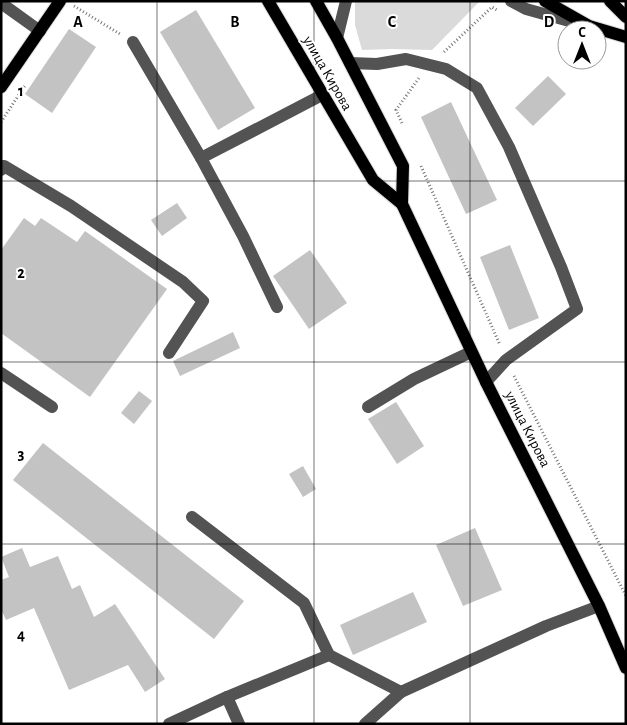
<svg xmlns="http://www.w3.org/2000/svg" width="627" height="725" font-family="'Alegreya Sans',sans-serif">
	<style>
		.green { fill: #dadada }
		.building { fill: #c3c3c3 }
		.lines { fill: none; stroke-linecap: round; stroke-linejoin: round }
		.major-casing { stroke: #dbdbdb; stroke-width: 14 }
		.path { stroke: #757575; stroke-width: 3; stroke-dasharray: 1 2.5; stroke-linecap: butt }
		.minor { stroke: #535353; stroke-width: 12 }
		.major { stroke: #000; stroke-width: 12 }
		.grid { fill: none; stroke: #000; stroke-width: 1; stroke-opacity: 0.55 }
		.labels { text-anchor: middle; stroke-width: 4; stroke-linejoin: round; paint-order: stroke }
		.street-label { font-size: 15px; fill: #000; stroke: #fff }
		.grid-label { font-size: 16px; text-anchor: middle; font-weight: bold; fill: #000; stroke: #fff; stroke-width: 4; stroke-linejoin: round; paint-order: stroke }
	</style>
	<rect width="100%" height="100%" fill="#fff"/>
	<!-- green -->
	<polygon class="green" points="355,1 480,1 432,50 392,49 362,50 355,25"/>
	<!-- building -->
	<g class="building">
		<polygon points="196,10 255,108 218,130 160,32"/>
		<polygon points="69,29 96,47 52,113 25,94"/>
		<polygon points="548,76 566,94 533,126 515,108"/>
		<polygon points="451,102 497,200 466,214 421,117"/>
		<polygon points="177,203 187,218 162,236 151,220"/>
		<polygon points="24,218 35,226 41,218 77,242 85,231 167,289 90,397 1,333 1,250"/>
		<polygon points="510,245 539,318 509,330 480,257"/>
		<polygon points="310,250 347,303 309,329 273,276"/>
		<polygon points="233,332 240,348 180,376 173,361"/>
		<polygon points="139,391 152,401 134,424 121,413"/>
		<polygon points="396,402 424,446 397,464 368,419"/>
		<polygon points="43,443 244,601 214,639 13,480"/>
		<polygon points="303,466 316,489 303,497 289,474"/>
		<polygon points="475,528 502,590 463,606 436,545"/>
		<polygon points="22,548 30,567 58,556 72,589 80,585 94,617 115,604 165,679 145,692 128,665 69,690 34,608 6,620 1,609 1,580 9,577 1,557"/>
		<polygon points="413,592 427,622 353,655 340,625"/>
	</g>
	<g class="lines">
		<defs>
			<g id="major">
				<polyline points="268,1 373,180 402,204 486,382 599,606 626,668"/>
				<polyline points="316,1 337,38 403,166 402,204"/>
				<polyline points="545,1 589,26 626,37"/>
				<polyline points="610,1 626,17"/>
				<polyline points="1,87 60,1"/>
			</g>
		</defs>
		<!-- major casing -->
		<use href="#major" class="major-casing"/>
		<!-- path -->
		<g class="path">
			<polyline points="74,6 120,34"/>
			<polyline points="444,52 492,7 497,10"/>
			<polyline points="1,122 26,84"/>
			<polyline points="402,123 396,110 419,78"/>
			<polyline points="421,166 500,345"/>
			<polyline points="514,376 626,596"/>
		</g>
		<!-- minor -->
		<g class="minor">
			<polyline points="511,1 526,9 580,24"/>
			<polyline points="1,3 40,31"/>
			<polyline points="337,38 346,1"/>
			<polyline points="133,42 201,158 243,236 277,307"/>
			<polyline points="350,63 377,64 406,59 446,69 477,88 509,147 561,267 577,309 506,360 486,382"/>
			<polyline points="201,158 322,95"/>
			<polyline points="1,170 4,166 71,206 183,282 203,301 169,353"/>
			<polyline points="1,373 52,407"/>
			<polyline points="368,407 414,379 471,352"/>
			<polyline points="192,517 304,603 329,655"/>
			<polyline points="227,697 239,724"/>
			<polyline points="169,724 227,697 329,655 401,692 546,626 599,606"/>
			<polyline points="365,724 401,692"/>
		</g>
		<!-- major -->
		<use href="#major" class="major"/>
	</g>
	<!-- grid -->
	<path class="grid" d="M157,1v723M314,1v723M470,1v723M1,181h625M1,362h625M1,544h625"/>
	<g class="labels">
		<!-- street labels -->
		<g class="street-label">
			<text transform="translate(328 73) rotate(60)" y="5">улица Кирова</text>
			<text transform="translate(528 429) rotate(63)" y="5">улица Кирова</text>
		</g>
	</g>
	<g class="grid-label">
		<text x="78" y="27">A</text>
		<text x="235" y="27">B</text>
		<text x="392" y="27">C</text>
		<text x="549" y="27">D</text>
		<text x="21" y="96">1</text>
		<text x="21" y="278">2</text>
		<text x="21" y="459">3</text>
		<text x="21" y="640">4</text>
	</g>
	<!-- border -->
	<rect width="627" height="725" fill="none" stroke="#000000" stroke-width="5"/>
	<!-- north arrow -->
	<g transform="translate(582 45)"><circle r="24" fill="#ffffff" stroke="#999999"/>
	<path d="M0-4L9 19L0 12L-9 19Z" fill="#000000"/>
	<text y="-8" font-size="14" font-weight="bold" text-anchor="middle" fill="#000000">С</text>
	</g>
</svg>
